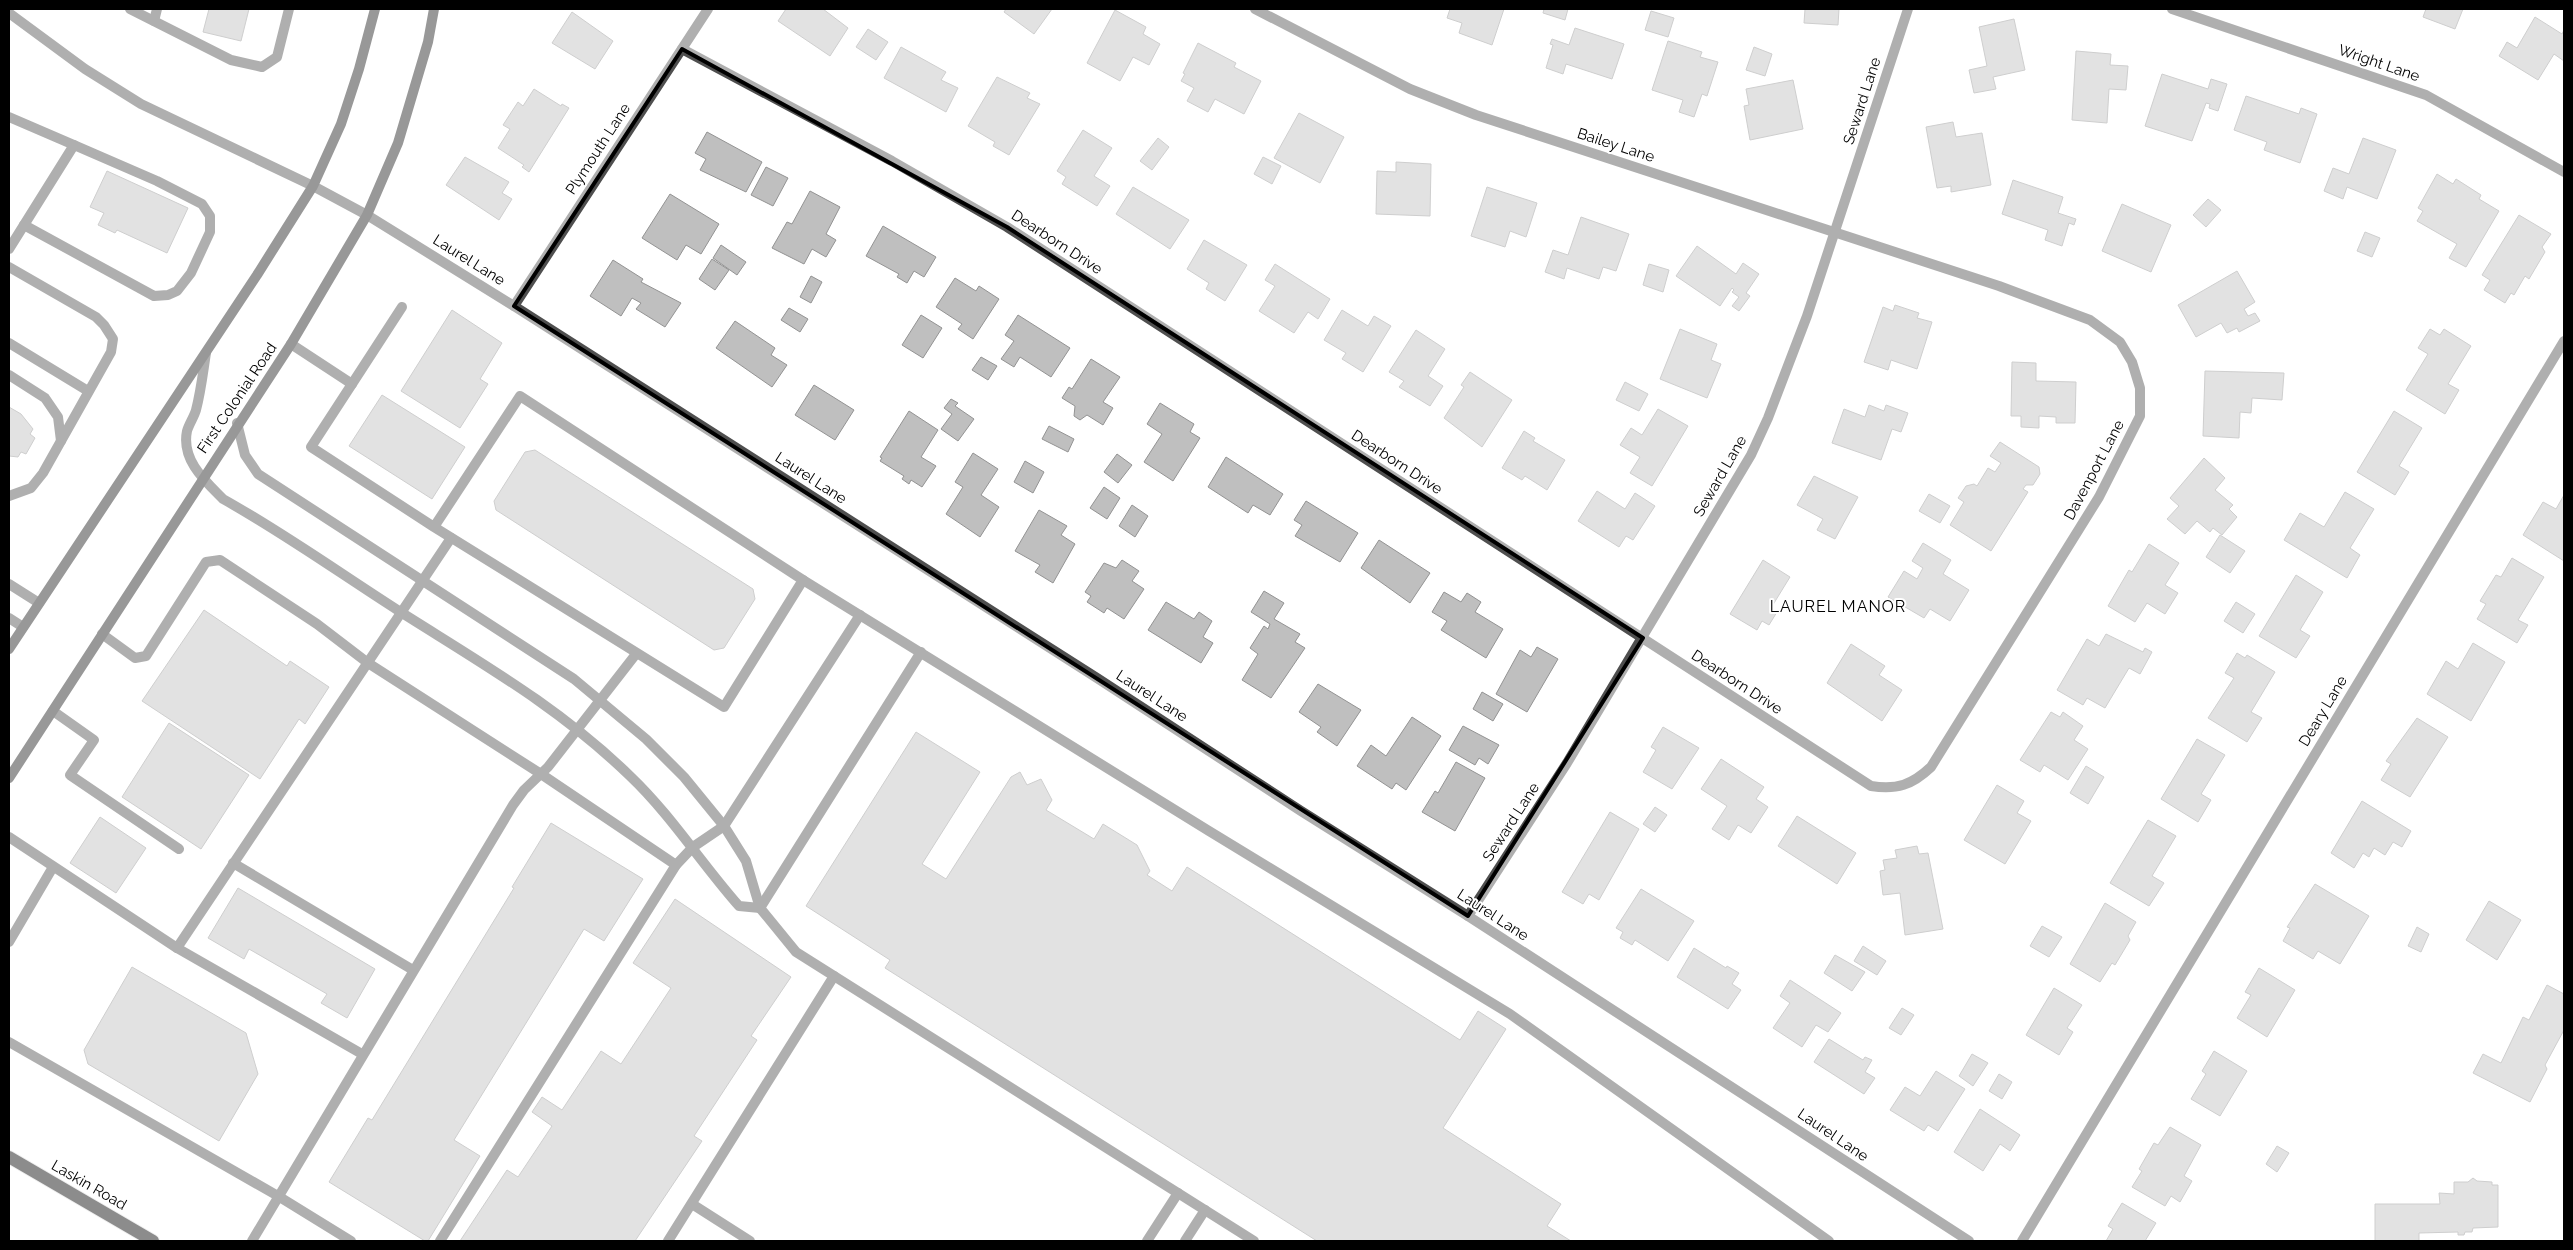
<svg xmlns="http://www.w3.org/2000/svg" width="2573" height="1250" font-family="Raleway,sans-serif">
	<style>
		.building { fill: #bfbfbf; stroke: #939393 }
		.lines { fill: none; stroke-linecap: round; stroke-linejoin: round }
		.primary-casing { stroke: #dbdbdb; stroke-width: 14 }
		.service { stroke: #4f4f4f; stroke-width: 10 }
		.minor { stroke: #4f4f4f; stroke-width: 10 }
		.secondary { stroke: #1c1c1c; stroke-width: 10 }
		.primary { stroke: #000; stroke-width: 12 }
		.marked { fill: none; stroke: #000; stroke-width: 4; stroke-linejoin: round }
		.labels { text-anchor: middle; stroke-width: 4; stroke-linejoin: round; paint-order: stroke }
		.street-label { font-size: 15px; fill: #000; stroke: #fff }
		.neighbourhood-label { font-size: 16px; letter-spacing: 1px; fill: #000; stroke: #fff }
	</style>
	<rect width="100%" height="100%" fill="#fff"/>
	<!-- building -->
	<g class="building">
		<polygon points="209,9 249,9 241,41 203,32"/>
		<polygon points="786,9 823,9 848,28 830,56 778,21"/>
		<polygon points="1006,9 1052,9 1034,34 1004,12"/>
		<polygon points="1450,9 1504,9 1492,45 1459,33 1462,23 1447,18"/>
		<polygon points="1544,9 1568,9 1565,20 1543,13"/>
		<polygon points="1805,9 1839,9 1838,25 1804,23"/>
		<polygon points="2426,9 2463,9 2455,29 2423,17"/>
		<polygon points="1115,10 1146,27 1143,34 1160,44 1149,65 1133,57 1120,81 1087,63"/>
		<polygon points="1651,11 1674,18 1668,37 1645,30"/>
		<polygon points="572,12 613,41 595,69 552,43"/>
		<polygon points="2535,17 2562,34 2564,30 2564,61 2554,54 2538,80 2499,56 2507,42 2517,48"/>
		<polygon points="2014,19 2025,70 1993,77 1996,89 1974,93 1969,70 1987,66 1979,27"/>
		<polygon points="1575,28 1624,44 1612,79 1566,64 1563,74 1546,68 1553,45 1550,44 1552,39 1569,45"/>
		<polygon points="868,29 888,42 876,60 856,47"/>
		<polygon points="1668,41 1702,52 1700,57 1718,62 1707,96 1702,94 1694,117 1679,112 1683,100 1652,90"/>
		<polygon points="1198,43 1236,63 1234,67 1261,81 1244,114 1215,99 1208,112 1187,101 1194,88 1181,81 1185,74 1183,73"/>
		<polygon points="901,47 946,72 941,80 958,88 946,112 884,78"/>
		<polygon points="1754,47 1772,54 1765,76 1746,70"/>
		<polygon points="2076,51 2111,54 2110,65 2128,66 2126,90 2109,89 2107,123 2072,120"/>
		<polygon points="2162,74 2208,89 2211,79 2227,84 2218,111 2209,108 2210,104 2206,103 2192,141 2145,126"/>
		<polygon points="997,77 1030,93 1027,98 1040,104 1009,155 993,146 995,142 968,126"/>
		<polygon points="1793,80 1803,129 1750,140 1744,106 1749,105 1746,89"/>
		<polygon points="534,89 561,106 562,104 569,108 529,172 522,167 524,165 498,148 510,129 503,125 518,102 523,106"/>
		<polygon points="2246,96 2299,114 2301,108 2317,114 2300,163 2264,150 2267,142 2234,130"/>
		<polygon points="1299,113 1344,137 1320,183 1274,158"/>
		<polygon points="1953,122 1956,137 1982,133 1991,185 1951,192 1951,186 1937,188 1926,127"/>
		<polygon points="1083,130 1112,148 1094,176 1110,186 1097,206 1062,184 1066,177 1057,171"/>
		<polygon points="707,132 762,162 746,192 700,170 706,159 695,153"/>
		<polygon points="1158,138 1169,147 1152,170 1140,161"/>
		<polygon points="2363,138 2396,150 2377,199 2347,187 2343,199 2324,191 2333,168 2349,174"/>
		<polygon points="465,157 509,182 502,193 512,199 499,220 446,185"/>
		<polygon points="1263,157 1281,166 1272,184 1254,174"/>
		<polygon points="1396,162 1431,164 1430,216 1376,214 1377,171 1396,172"/>
		<polygon points="766,167 788,178 773,206 751,195"/>
		<polygon points="107,171 188,208 167,253 117,230 115,233 98,225 104,213 90,207"/>
		<polygon points="2437,174 2453,184 2456,179 2481,195 2479,199 2499,211 2466,267 2449,258 2457,244 2417,221 2423,211 2418,208"/>
		<polygon points="2013,180 2063,197 2058,213 2076,219 2074,225 2069,223 2062,246 2045,240 2048,230 2002,214"/>
		<polygon points="1133,187 1189,220 1170,249 1116,214"/>
		<polygon points="1487,187 1537,203 1526,237 1510,231 1505,247 1471,236"/>
		<polygon points="810,191 840,207 826,234 836,240 826,257 812,249 804,264 772,248 787,222 792,224"/>
		<polygon points="670,194 719,224 701,254 686,245 677,260 642,238"/>
		<polygon points="2208,199 2221,210 2206,227 2193,215"/>
		<polygon points="2122,204 2171,225 2151,272 2102,251"/>
		<polygon points="2519,215 2551,234 2542,247 2545,252 2529,279 2525,276 2514,295 2511,293 2505,303 2484,290 2490,280 2482,275"/>
		<polygon points="1581,217 1629,234 1616,271 1603,267 1599,279 1567,268 1564,279 1545,272 1553,250 1568,255"/>
		<polygon points="883,226 936,257 924,277 914,271 907,283 897,277 899,274 866,256"/>
		<polygon points="2365,232 2380,238 2372,257 2357,251"/>
		<polygon points="1204,240 1247,265 1225,301 1206,289 1209,283 1187,269"/>
		<polygon points="721,245 746,262 737,275 713,258"/>
		<polygon points="1697,246 1736,274 1743,263 1759,274 1746,293 1750,296 1739,311 1732,306 1739,297 1732,292 1734,290 1732,288 1720,306 1676,276"/>
		<polygon points="712,259 729,270 715,290 699,279"/>
		<polygon points="613,260 643,279 641,282 681,303 665,327 636,309 641,303 632,298 621,316 590,296"/>
		<polygon points="1275,264 1330,299 1318,319 1308,312 1294,333 1259,311 1275,286 1265,280"/>
		<polygon points="1649,264 1669,270 1663,292 1643,285"/>
		<polygon points="2237,271 2255,302 2244,309 2248,316 2255,313 2260,321 2239,332 2237,328 2227,333 2221,323 2196,337 2178,305"/>
		<polygon points="811,276 822,282 811,303 800,297"/>
		<polygon points="955,278 976,291 979,286 999,299 973,339 958,329 962,324 936,307"/>
		<polygon points="1895,305 1919,313 1917,318 1932,322 1917,369 1891,360 1888,370 1864,362 1883,307 1893,311"/>
		<polygon points="789,308 808,319 800,332 781,320"/>
		<polygon points="452,310 502,343 480,379 488,384 460,428 401,391"/>
		<polygon points="1342,310 1368,326 1374,316 1391,326 1363,372 1342,359 1346,353 1324,340"/>
		<polygon points="921,315 942,328 923,358 902,345"/>
		<polygon points="1018,315 1070,348 1051,377 1020,357 1014,367 1001,359 1014,341 1005,335"/>
		<polygon points="735,321 775,348 771,355 787,365 772,387 716,348"/>
		<polygon points="1680,329 1717,344 1711,360 1721,364 1707,398 1660,379"/>
		<polygon points="2430,329 2440,335 2444,329 2471,346 2448,384 2459,390 2445,414 2406,390 2428,354 2418,348"/>
		<polygon points="1416,330 1445,349 1428,376 1443,386 1430,406 1399,387 1404,381 1389,372"/>
		<polygon points="981,357 997,366 988,380 972,370"/>
		<polygon points="1091,359 1120,377 1103,402 1113,408 1103,425 1087,415 1080,420 1074,416 1075,406 1062,398 1069,387 1072,389"/>
		<polygon points="2012,362 2036,363 2036,381 2076,382 2075,423 2056,423 2056,417 2039,416 2039,428 2021,427 2021,416 2011,416"/>
		<polygon points="2205,371 2284,373 2282,400 2252,398 2251,413 2240,412 2239,438 2203,436"/>
		<polygon points="1470,372 1512,400 1482,447 1444,418 1464,387 1461,385"/>
		<polygon points="1625,382 1648,394 1639,411 1616,400"/>
		<polygon points="814,385 854,410 835,440 795,415"/>
		<polygon points="382,395 465,447 432,499 349,446"/>
		<polygon points="951,399 958,403 955,406 974,419 958,441 941,429 952,414 944,408"/>
		<polygon points="1160,403 1194,424 1190,432 1200,438 1173,481 1144,462 1162,434 1147,424"/>
		<polygon points="1869,405 1884,411 1886,405 1908,413 1901,432 1892,429 1881,460 1832,443 1844,409 1865,417"/>
		<polygon points="9,407 21,414 33,429 30,434 35,438 26,454 21,452 18,457 9,456"/>
		<polygon points="1658,409 1688,426 1652,486 1630,473 1640,457 1620,445 1631,428 1642,435"/>
		<polygon points="909,411 938,430 921,457 936,466 922,487 911,480 909,484 902,479 904,476 880,461 882,458 880,457"/>
		<polygon points="2394,411 2422,428 2399,466 2409,472 2395,495 2357,472"/>
		<polygon points="1049,426 1074,439 1068,452 1042,439"/>
		<polygon points="1524,431 1535,438 1533,441 1565,460 1547,490 1525,476 1522,480 1502,468"/>
		<polygon points="2000,442 2039,467 2040,474 2033,485 2026,485 2023,489 2028,492 1991,551 1950,525 1964,502 1958,498 1966,486 1974,484 1977,486 1988,468 1995,472 2001,463 1990,456"/>
		<polygon points="535,450 753,589 755,599 724,648 714,650 496,510 494,501 525,452"/>
		<polygon points="973,453 998,469 981,495 999,507 980,537 946,514 963,487 955,482"/>
		<polygon points="1117,454 1132,465 1118,483 1104,472"/>
		<polygon points="1226,457 1283,494 1270,515 1253,505 1248,513 1208,487"/>
		<polygon points="2204,458 2225,478 2215,490 2233,505 2229,509 2237,517 2222,535 2213,528 2210,532 2197,521 2185,534 2167,519 2179,506 2170,498"/>
		<polygon points="1025,461 1044,472 1033,493 1014,482"/>
		<polygon points="1814,476 1858,497 1835,539 1817,530 1823,519 1797,505"/>
		<polygon points="1104,487 1120,498 1107,519 1090,508"/>
		<polygon points="1597,491 1625,509 1635,493 1655,506 1633,540 1626,536 1619,547 1578,521"/>
		<polygon points="2345,492 2374,509 2350,548 2360,555 2347,578 2284,540 2300,513 2324,527"/>
		<polygon points="1929,494 1950,506 1940,523 1919,511"/>
		<polygon points="2564,495 2564,561 2523,535 2543,502 2556,509"/>
		<polygon points="1306,501 1358,533 1340,562 1295,536 1302,525 1294,520"/>
		<polygon points="1132,505 1148,516 1135,537 1119,526"/>
		<polygon points="1039,510 1067,526 1061,535 1075,544 1053,583 1035,572 1040,565 1015,551"/>
		<polygon points="2220,535 2245,551 2230,573 2206,557"/>
		<polygon points="1379,540 1430,573 1410,603 1361,568"/>
		<polygon points="1923,543 1951,560 1943,574 1969,590 1950,621 1930,609 1924,618 1888,597 1904,571 1917,579 1923,568 1912,561"/>
		<polygon points="2149,544 2179,563 2165,585 2178,593 2165,614 2147,603 2135,622 2108,606 2129,570 2132,572"/>
		<polygon points="2512,558 2544,577 2518,620 2528,625 2517,643 2477,619 2486,604 2480,601 2496,575 2501,577"/>
		<polygon points="1122,560 1139,571 1132,581 1144,589 1124,619 1107,608 1104,613 1087,602 1091,596 1085,592 1104,563 1116,568"/>
		<polygon points="1763,560 1790,577 1771,608 1777,612 1769,625 1762,621 1757,630 1730,614"/>
		<polygon points="2296,575 2323,592 2300,630 2310,636 2296,658 2259,636"/>
		<polygon points="1264,591 1284,603 1274,619 1300,634 1295,642 1305,648 1271,698 1242,680 1258,654 1250,648 1264,626 1268,629 1270,624 1251,612"/>
		<polygon points="1444,592 1461,602 1467,593 1481,602 1475,612 1503,629 1486,658 1441,630 1447,621 1432,612"/>
		<polygon points="1166,602 1194,619 1199,612 1212,621 1203,637 1213,643 1201,663 1148,630"/>
		<polygon points="2236,602 2255,614 2243,633 2224,621"/>
		<polygon points="204,610 287,666 290,661 329,687 305,724 299,719 260,779 142,701"/>
		<polygon points="2106,634 2143,652 2145,648 2152,652 2140,674 2129,668 2105,708 2087,698 2083,705 2057,690 2087,639 2099,646"/>
		<polygon points="2473,643 2505,662 2471,721 2427,694 2446,661 2458,669"/>
		<polygon points="1851,644 1885,666 1879,675 1902,690 1882,721 1827,683"/>
		<polygon points="1537,647 1558,659 1527,712 1496,694 1520,650 1531,657"/>
		<polygon points="2237,653 2245,658 2247,655 2275,672 2251,712 2262,718 2247,742 2208,718 2234,678 2225,673"/>
		<polygon points="1318,684 1361,710 1337,746 1317,732 1321,727 1299,712"/>
		<polygon points="1482,692 1503,704 1493,721 1473,709"/>
		<polygon points="2051,712 2060,717 2063,712 2083,726 2074,740 2088,749 2068,780 2044,765 2040,772 2020,760"/>
		<polygon points="1412,717 1441,736 1406,790 1396,783 1392,789 1357,766 1371,745 1386,756"/>
		<polygon points="2417,718 2448,737 2410,797 2381,780 2391,764 2386,761"/>
		<polygon points="169,723 249,775 201,849 122,797"/>
		<polygon points="1463,726 1499,745 1488,764 1479,758 1475,765 1449,750"/>
		<polygon points="1663,727 1699,748 1672,789 1643,772 1656,750 1651,747"/>
		<polygon points="916,732 980,772 922,864 946,879 1011,777 1020,772 1027,785 1041,779 1052,800 1046,810 1094,839 1103,824 1137,845 1150,871 1147,875 1172,891 1187,867 1460,1040 1478,1011 1506,1029 1443,1128 1561,1204 1547,1226 1571,1241 1317,1241 885,968 890,960 806,906"/>
		<polygon points="2197,739 2225,755 2201,794 2211,800 2198,822 2161,799"/>
		<polygon points="1721,759 1764,787 1756,799 1768,807 1751,833 1738,825 1729,840 1712,829 1727,806 1701,789"/>
		<polygon points="1456,762 1485,778 1455,831 1422,812 1435,791 1438,793"/>
		<polygon points="2086,766 2104,777 2088,804 2070,793"/>
		<polygon points="1997,785 2024,801 2017,813 2031,821 2005,864 1964,840"/>
		<polygon points="2362,801 2411,831 2402,847 2393,842 2385,855 2374,848 2369,857 2363,853 2354,868 2331,853"/>
		<polygon points="1655,807 1667,815 1655,832 1643,824"/>
		<polygon points="1610,812 1639,829 1599,900 1589,894 1583,904 1562,892"/>
		<polygon points="1797,816 1856,853 1837,884 1778,846"/>
		<polygon points="100,817 146,848 116,893 70,863"/>
		<polygon points="2148,820 2176,836 2152,876 2164,883 2149,906 2110,883"/>
		<polygon points="551,823 643,879 604,941 584,929 454,1140 480,1156 428,1241 425,1241 329,1182 368,1118 372,1120 514,888 512,887"/>
		<polygon points="1917,846 1919,854 1928,853 1943,929 1905,935 1900,893 1883,895 1880,871 1885,870 1883,860 1897,858 1895,850"/>
		<polygon points="2315,884 2369,916 2340,964 2318,951 2313,959 2283,941 2290,928 2287,927"/>
		<polygon points="238,888 375,969 347,1018 321,1003 327,994 249,949 244,959 208,938"/>
		<polygon points="1641,889 1694,921 1668,961 1635,940 1632,945 1620,938 1623,932 1616,928"/>
		<polygon points="675,899 791,977 751,1036 757,1040 694,1136 702,1141 635,1241 460,1241 507,1170 518,1177 552,1126 532,1112 542,1097 562,1110 601,1051 621,1064 671,988 633,963"/>
		<polygon points="2489,901 2521,920 2497,960 2466,940"/>
		<polygon points="2105,903 2136,922 2128,936 2130,940 2115,965 2112,963 2100,982 2070,964"/>
		<polygon points="2042,926 2062,937 2049,957 2030,946"/>
		<polygon points="2417,927 2429,934 2421,952 2408,946"/>
		<polygon points="1863,946 1886,961 1877,975 1854,961"/>
		<polygon points="1694,948 1726,968 1727,966 1739,973 1732,984 1741,990 1728,1009 1677,977"/>
		<polygon points="1835,955 1865,972 1852,991 1824,973"/>
		<polygon points="132,967 246,1033 258,1074 219,1141 88,1064 84,1050"/>
		<polygon points="2259,968 2295,990 2267,1037 2237,1018 2251,995 2245,992"/>
		<polygon points="1790,980 1841,1013 1828,1032 1816,1025 1802,1047 1773,1028 1790,1003 1780,996"/>
		<polygon points="2547,985 2564,994 2564,1030 2545,1065 2547,1069 2530,1102 2473,1073 2483,1054 2501,1063 2523,1017 2529,1020"/>
		<polygon points="2054,988 2082,1005 2067,1028 2073,1032 2059,1055 2026,1035"/>
		<polygon points="1902,1008 1914,1015 1901,1035 1889,1028"/>
		<polygon points="1829,1039 1863,1060 1865,1057 1872,1060 1865,1072 1875,1078 1864,1094 1814,1062"/>
		<polygon points="2214,1051 2247,1071 2220,1116 2191,1099 2206,1074 2202,1071"/>
		<polygon points="1972,1054 1988,1063 1973,1086 1959,1076"/>
		<polygon points="1936,1071 1965,1089 1938,1131 1928,1125 1924,1131 1890,1110 1905,1087 1920,1096"/>
		<polygon points="1999,1074 2012,1082 2002,1099 1989,1091"/>
		<polygon points="1980,1109 2020,1135 2010,1151 2000,1144 1983,1171 1954,1152"/>
		<polygon points="2170,1127 2201,1145 2184,1176 2192,1181 2180,1202 2171,1196 2165,1206 2132,1187 2142,1171 2139,1169 2154,1143 2158,1145"/>
		<polygon points="2277,1146 2289,1153 2277,1172 2266,1164"/>
		<polygon points="2473,1178 2477,1181 2492,1182 2492,1185 2498,1185 2498,1227 2473,1228 2472,1232 2465,1232 2464,1235 2458,1235 2458,1232 2419,1233 2419,1241 2375,1241 2375,1204 2440,1204 2439,1193 2454,1194 2454,1182 2468,1182"/>
		<polygon points="2122,1203 2156,1223 2145,1241 2106,1241 2113,1229 2108,1226"/>
	</g>
	<g class="lines">
		<defs>
			<polyline id="primary" points="9,1157 153,1241"/>
		</defs>
		<!-- primary casing -->
		<use href="#primary" class="primary-casing"/>
		<!-- service -->
		<g class="service">
			<polyline points="130,9 231,60 262,67 277,57 289,9"/>
			<polyline points="154,21 157,9"/>
			<polyline points="9,117 74,145 9,249"/>
			<polyline points="24,225 154,296 168,295 177,291 191,273 210,232 210,216 202,204 157,181 74,145"/>
			<polyline points="9,267 96,317 104,325 113,339 111,352 43,473 31,488 9,496"/>
			<polyline points="9,343 88,391"/>
			<polyline points="291,344 352,384 311,447 434,527 520,396 803,580 724,707 434,527"/>
			<path d="M206,353c-3,19 -5,38 -10,57 -2,7 -7,14 -9,21 -6,29 18,50 36,68 61,34 118,75 176,112 82,52 160,96 231,165 41,39 71,87 109,130l21,2"/>
			<polyline points="9,375 45,398 58,417 61,441"/>
			<polyline points="352,384 402,307"/>
			<polyline points="237,423 245,455 258,474 574,679 646,739 684,777 724,826 746,861 760,908 796,952 1254,1241"/>
			<polyline points="803,580 1209,831 1510,1014 1829,1241"/>
			<polyline points="9,584 39,603"/>
			<polyline points="9,618 23,627"/>
			<polyline points="102,634 135,658 146,656 206,562 220,560 317,624 368,663 541,774 676,865"/>
			<polyline points="53,711 94,740 70,775 179,849"/>
			<polyline points="9,837 177,948"/>
			<polyline points="233,863 413,970"/>
			<polyline points="760,908 921,652"/>
			<polyline points="9,942 53,867"/>
			<polyline points="9,1042 278,1196 351,1241"/>
			<polyline points="362,1054 177,948 451,538"/>
			<polyline points="692,1204 750,1241"/>
			<polyline points="252,1241 513,805 524,790 548,767 636,654"/>
			<polyline points="440,1241 676,865 693,847 724,826 860,615"/>
			<polyline points="668,1241 834,976"/>
			<polyline points="1147,1241 1178,1193"/>
			<polyline points="1185,1241 1205,1210"/>
		</g>
		<!-- minor -->
		<g class="minor">
			<polyline points="2172,9 2426,95 2564,172"/>
			<polyline points="9,13 85,69 141,104 313,186 367,215 514,306 1097,678 1301,811 1468,916 1969,1241"/>
			<path d="M682,49l210,112 115,66 864,559c26,4 41,-1 60,-19l168,-270 41,-81v-28l-8,-26 -12,-20 -30,-22 -91,-34 -523,-171 -66,-26 -155,-80"/>
			<polyline points="514,306 708,9"/>
			<polyline points="1468,916 1567,763 1751,455 1768,418 1807,316 1908,9"/>
			<polyline points="2022,1241 2564,341"/>
		</g>
		<!-- secondary -->
		<g class="secondary">
			<polyline points="9,649 257,275 313,186 341,124 359,69 375,9"/>
			<polyline points="9,778 291,344 367,215 398,143 428,42 434,9"/>
		</g>
		<!-- primary -->
		<use href="#primary" class="primary"/>
	</g>
	<!-- marked area -->
	<path d="M0 0H2573V1250H0ZM682,49l325,178 636,411 -175,278 -954,-610z" fill="#fff" fill-opacity=".55" fill-rule="evenodd"/>
	<path class="marked" d="M682,49l325,178 636,411 -175,278 -954,-610z"/>
	<g class="labels">
		<!-- street labels -->
		<g class="street-label">
			<text transform="translate(2379 63) rotate(19)" y="5">Wright Lane</text>
			<text transform="translate(1862 101) rotate(-72)" y="5">Seward Lane</text>
			<text transform="translate(1616 145) rotate(18)" y="5">Bailey Lane</text>
			<text transform="translate(598 149) rotate(-57)" y="5">Plymouth Lane</text>
			<text transform="translate(1057 242) rotate(33)" y="5">Dearborn Drive</text>
			<text transform="translate(469 260) rotate(32)" y="5">Laurel Lane</text>
			<text transform="translate(237 398) rotate(-56)" y="5">First Colonial Road</text>
			<text transform="translate(1397 462) rotate(33)" y="5">Dearborn Drive</text>
			<text transform="translate(2094 470) rotate(-62)" y="5">Davenport Lane</text>
			<text transform="translate(1720 476) rotate(-60)" y="5">Seward Lane</text>
			<text transform="translate(811 478) rotate(33)" y="5">Laurel Lane</text>
			<text transform="translate(1737 682) rotate(33)" y="5">Dearborn Drive</text>
			<text transform="translate(1152 696) rotate(33)" y="5">Laurel Lane</text>
			<text transform="translate(2323 711) rotate(-59)" y="5">Deary Lane</text>
			<text transform="translate(1511 822) rotate(-57)" y="5">Seward Lane</text>
			<text transform="translate(1493 915) rotate(33)" y="5">Laurel Lane</text>
			<text transform="translate(1833 1135) rotate(34)" y="5">Laurel Lane</text>
			<text transform="translate(89 1185) rotate(30)" y="5">Laskin Road</text>
		</g>
		<!-- neighbourhood labels -->
		<g class="neighbourhood-label">
			<text x="1838" y="612">LAUREL MANOR</text>
		</g>
	</g>
	<!-- border -->
	<rect width="2573" height="1250" fill="none" stroke="#000000" stroke-width="20"/>
</svg>
